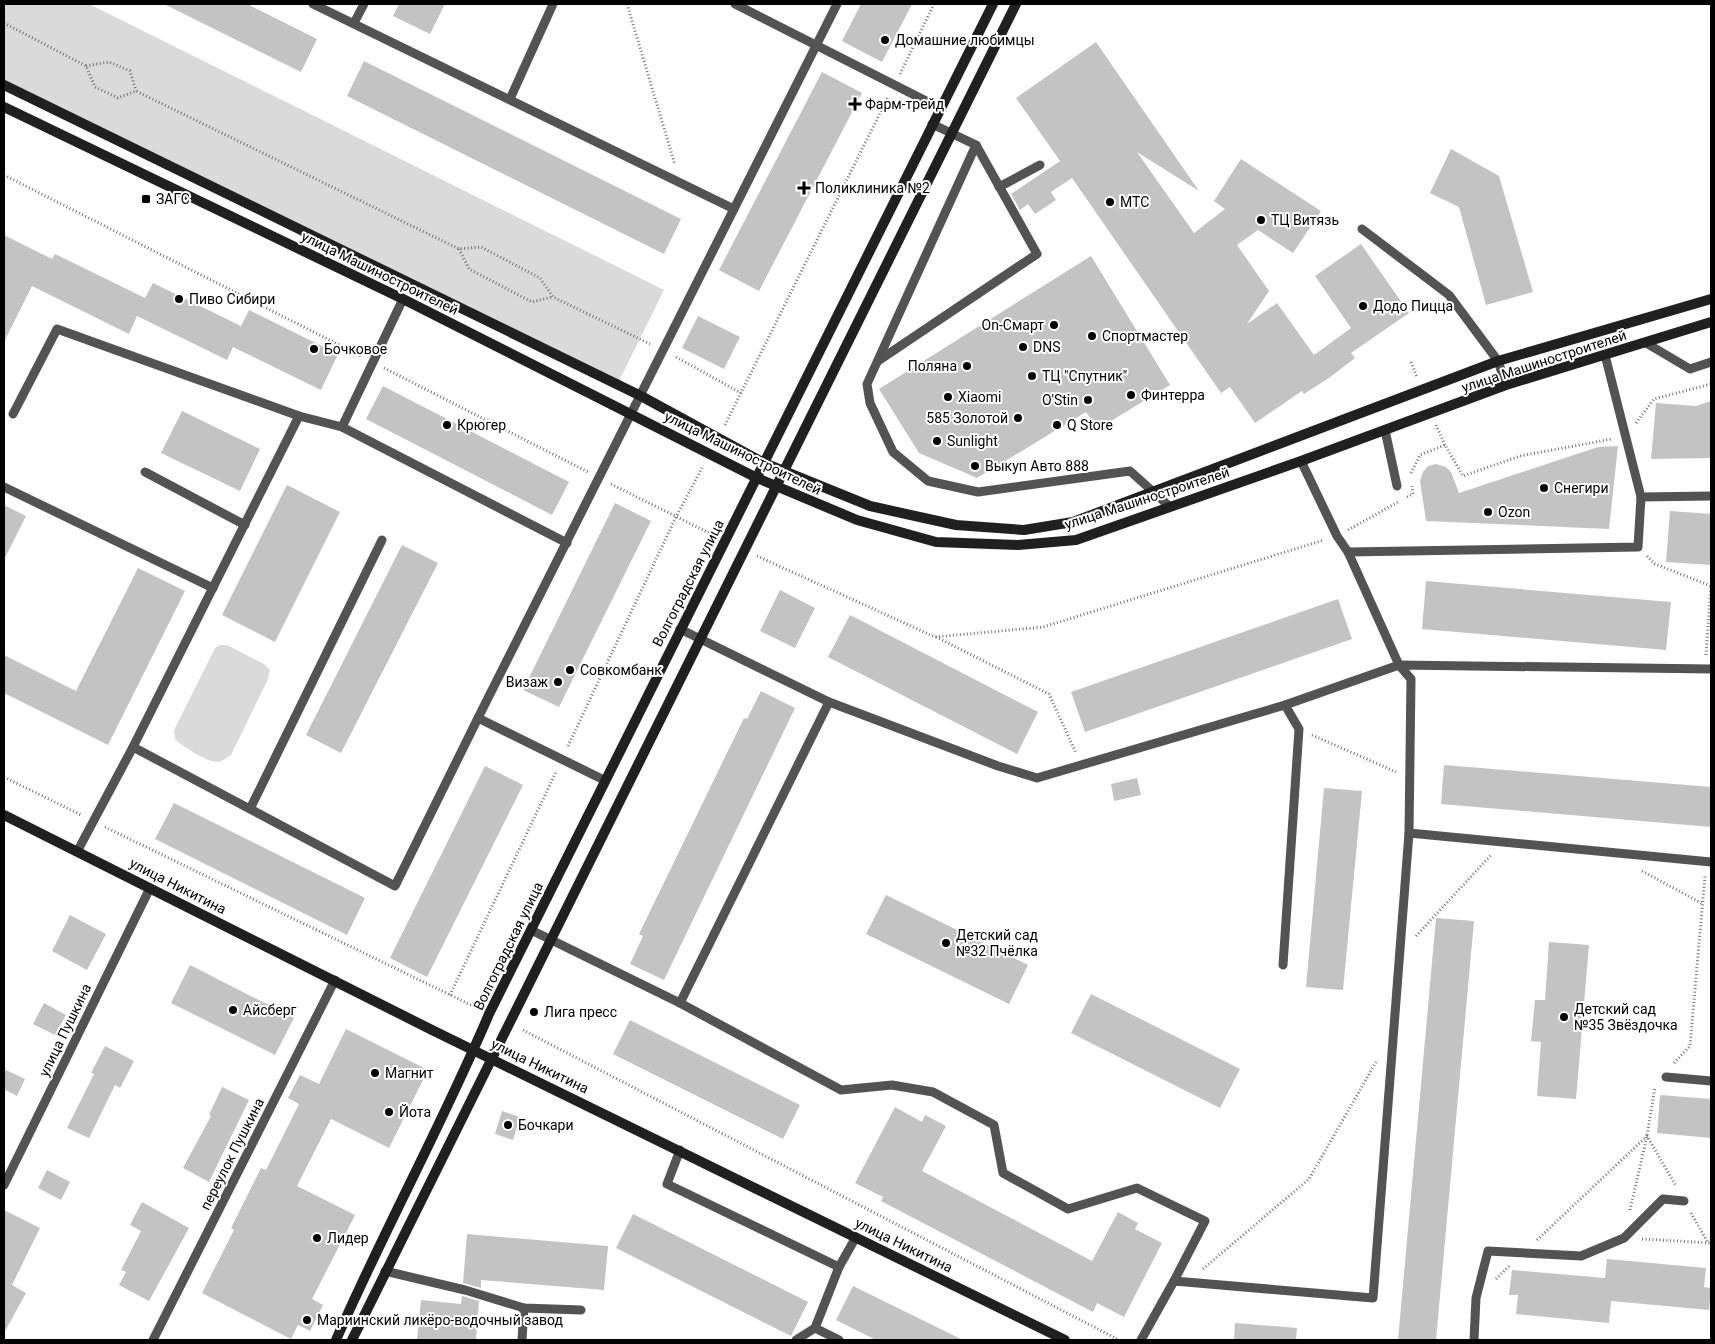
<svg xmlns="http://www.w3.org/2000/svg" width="1715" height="1344" font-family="Roboto,sans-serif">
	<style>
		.green { fill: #dadada }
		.building { fill: #c3c3c3 }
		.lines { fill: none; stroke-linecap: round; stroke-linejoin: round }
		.path { stroke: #757575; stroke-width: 3; stroke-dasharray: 1 2.5; stroke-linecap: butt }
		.lane { stroke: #535353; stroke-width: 9 }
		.secondary { stroke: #202020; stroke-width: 10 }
		.poi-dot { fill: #000; stroke: #fff; stroke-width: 2 }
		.labels { text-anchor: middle; stroke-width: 4; stroke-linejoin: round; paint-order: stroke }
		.poi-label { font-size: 14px; fill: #000; stroke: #fff; text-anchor: start }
		.street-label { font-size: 14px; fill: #000; stroke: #fff }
	</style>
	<rect width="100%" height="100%" fill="#fff"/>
	<!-- green -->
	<g class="green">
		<polygon points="4,4 89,4 664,290 617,385 4,80"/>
		<path d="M220,645h7l37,19 6,6 -2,9 -37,76c-5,3 -8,6 -14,7 -10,0 -35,-16 -42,-23l-1,-9 41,-82z"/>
	</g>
	<!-- building -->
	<g class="building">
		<polygon points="164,4 247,4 317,39 301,72"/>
		<polygon points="399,4 445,4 430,34 393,16"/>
		<polygon points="861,4 912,4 882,62 842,41"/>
		<polygon points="1096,42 1199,191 1137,152 1194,233 1225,209 1214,201 1241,159 1321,211 1293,253 1258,230 1237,245 1269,291 1247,324 1277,303 1314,355 1351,328 1315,276 1361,244 1409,313 1351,353 1355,358 1329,378 1304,394 1302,391 1255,423 1230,387 1221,393 1072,178 1051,192 1056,200 1035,214 1028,204 1020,210 1011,194 1060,161 1016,98"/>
		<polygon points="364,61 681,219 664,254 347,96"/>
		<polygon points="822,72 862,93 759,291 719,270"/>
		<polygon points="1451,149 1499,176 1533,292 1486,305 1459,207 1430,193"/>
		<polygon points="4,235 52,259 55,254 145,298 153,283 241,326 249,310 338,354 321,390 233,347 227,360 137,316 129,334 32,286 4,342"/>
		<polygon points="1091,256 1170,385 1098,429 1086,412 977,478 919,453 879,389"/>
		<polygon points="698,316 740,337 724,369 682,348"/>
		<polygon points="383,386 569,482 552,515 366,419"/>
		<polygon points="1711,401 1711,458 1651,459 1656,403 1696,406"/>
		<polygon points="182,411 260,449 240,491 161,453"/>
		<polygon points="1618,446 1609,529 1426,521 1420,481 1423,472 1428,466 1436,464 1446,467 1451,472 1459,493 1598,447"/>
		<polygon points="287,485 340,512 275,642 222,615"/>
		<polygon points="615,503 651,521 559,707 523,690"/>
		<polygon points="4,505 26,516 4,560"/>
		<polygon points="1670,511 1711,514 1711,565 1666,562"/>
		<polygon points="402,545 438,563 341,753 306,735"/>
		<polygon points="138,568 185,591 108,745 4,693 4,655 76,691"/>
		<polygon points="1426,581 1671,602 1666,650 1422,629"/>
		<polygon points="780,590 815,608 795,648 760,631"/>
		<polygon points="1338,599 1352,639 1085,732 1071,692"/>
		<polygon points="850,615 1038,712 1017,754 828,657"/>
		<polygon points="761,691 795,708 664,980 630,964 643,936 639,934 744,718 747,719"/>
		<polygon points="1444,765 1711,787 1711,827 1441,804"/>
		<polygon points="485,766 523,785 427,977 390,958"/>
		<polygon points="1137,778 1141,795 1114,801 1111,784"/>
		<polygon points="1324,788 1362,791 1343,990 1306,987"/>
		<polygon points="174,803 365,898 347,935 155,839"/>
		<polygon points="886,895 1028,965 1009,1004 866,934"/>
		<polygon points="70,915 106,934 87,970 52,951"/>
		<polygon points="1436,918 1474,921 1436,1340 1398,1340"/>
		<polygon points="1549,942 1589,945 1576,1099 1537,1096 1541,1042 1531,1041 1535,1000 1545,1000"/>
		<polygon points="190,965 294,1018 275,1055 171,1003"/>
		<polygon points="1091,994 1240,1069 1220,1108 1071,1033"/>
		<polygon points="44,1003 66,1015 55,1035 33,1024"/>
		<polygon points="630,1020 800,1105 783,1139 613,1054"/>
		<polygon points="346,1029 428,1070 389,1148 331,1119 297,1186 355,1215 312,1299 323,1305 310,1331 298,1325 291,1339 202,1293 234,1230 231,1228 261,1168 266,1170 299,1104 288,1098 300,1075 319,1084"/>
		<polygon points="105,1046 134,1061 120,1088 115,1085 89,1138 67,1128 94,1074 91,1073"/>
		<polygon points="4,1069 25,1079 17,1096 4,1089"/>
		<polygon points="222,1087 249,1100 209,1182 183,1168 211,1116 209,1115"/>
		<polygon points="1660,1095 1711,1099 1711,1138 1657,1133"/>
		<polygon points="895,1107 922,1122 925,1115 946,1126 922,1171 1092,1261 1118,1212 1138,1223 1135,1229 1162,1243 1124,1317 1097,1303 1093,1312 881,1201 883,1197 855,1183"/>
		<polygon points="502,1111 520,1117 513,1140 495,1134"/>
		<polygon points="47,1170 70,1182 61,1200 38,1188"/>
		<polygon points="142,1202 189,1228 149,1301 119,1285 126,1272 121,1270 141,1231 130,1225"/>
		<polygon points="4,1210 40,1228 12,1285 26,1293 4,1333"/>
		<polygon points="633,1214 808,1302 791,1336 616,1248"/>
		<polygon points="467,1234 608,1246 604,1290 481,1280 481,1288 463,1283"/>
		<polygon points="1607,1259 1706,1268 1704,1287 1711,1288 1709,1310 1611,1301 1609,1323 1516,1314 1518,1295 1509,1295 1512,1270 1605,1278"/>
		<polygon points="853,1286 963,1340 876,1340 836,1320"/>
		<polygon points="462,1296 479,1301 476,1340 417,1340 421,1300 461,1304"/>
		<polygon points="1235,1323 1297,1328 1296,1340 1234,1340"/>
	</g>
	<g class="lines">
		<!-- path -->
		<g class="path">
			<polyline points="627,4 675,165"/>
			<polyline points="4,23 86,66 95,87 118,98 136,91 459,249 481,247 540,278 553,297 650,344"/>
			<polyline points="86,66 109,62 130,71 136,91"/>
			<polyline points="900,74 934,4"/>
			<polyline points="4,175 361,356"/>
			<polyline points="459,249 469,269 532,302 553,297"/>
			<polyline points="676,357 741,393"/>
			<polyline points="1411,362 1417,377"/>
			<polyline points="384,368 588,472"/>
			<polyline points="1636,423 1654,399 1711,384"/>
			<polyline points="725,425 888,97"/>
			<polyline points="1436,425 1445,445"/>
			<polyline points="1411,473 1420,455 1445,445 1463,476 1520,456 1612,439"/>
			<polyline points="611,484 713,535"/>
			<polyline points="1407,497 1413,494 1412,486"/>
			<polyline points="1348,530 1400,501"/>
			<polyline points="757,556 935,637 1043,627 1324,540"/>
			<polyline points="1647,556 1655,564 1711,586"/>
			<polyline points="936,637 1049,694 1076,753"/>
			<polyline points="1706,655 1711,587"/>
			<polyline points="1312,735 1396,772"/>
			<polyline points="568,746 676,517 703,466"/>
			<polyline points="4,777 81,815"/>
			<polyline points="105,827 477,1008"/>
			<polyline points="1642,871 1703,904"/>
			<polyline points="1416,936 1491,855"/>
			<polyline points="450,995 556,772"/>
			<polyline points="523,1030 1119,1340"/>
			<polyline points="1674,1063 1690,1046 1705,876"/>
			<polyline points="1630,1210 1647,1136 1655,1087"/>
			<polyline points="1691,1213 1708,1243"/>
			<polyline points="1642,1239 1711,1243"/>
			<polyline points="1537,1240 1647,1136 1676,1186"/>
			<polyline points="1203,1269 1309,1179 1376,1062"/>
			<polyline points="1496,1279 1509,1266"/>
		</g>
		<!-- lane -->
		<g class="lane">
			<polyline points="313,4 734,209"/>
			<polyline points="735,4 940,108"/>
			<polyline points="354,23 364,4"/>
			<polyline points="510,99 553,4"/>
			<polyline points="976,145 867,384 870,403 893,452 928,481 978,492 1130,471 1169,506"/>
			<polyline points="999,187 1040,165"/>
			<polyline points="1362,229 1449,295 1498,361 1506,385"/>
			<polyline points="1646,343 1690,369 1711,362"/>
			<polyline points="1605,355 1641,497"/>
			<polyline points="878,361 1037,254 976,145 932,124"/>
			<polyline points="13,414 57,329 299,416"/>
			<polyline points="342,427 567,543"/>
			<polyline points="1385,430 1397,486"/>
			<polyline points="145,472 245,525"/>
			<polyline points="4,487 213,588"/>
			<polyline points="1348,552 1638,547 1641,497 1711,496"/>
			<polyline points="680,629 829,702 998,766 1037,778 1285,705 1399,665 1711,669"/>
			<polyline points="133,747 395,886 478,718"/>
			<polyline points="604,780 478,718 837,4"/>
			<polyline points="250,809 382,540"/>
			<polyline points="1409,833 1711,862"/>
			<polyline points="78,850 133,747 299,416 342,427 403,299"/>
			<polyline points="531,930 680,1003 829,702"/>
			<polyline points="1283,965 1299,729 1285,705"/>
			<polyline points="680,1003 841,1090 892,1085 933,1092 994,1125 1003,1173 1068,1209 1137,1188 1205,1221 1174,1281"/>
			<polyline points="1666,1077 1711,1081"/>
			<polyline points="680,1150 667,1184 839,1267"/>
			<polyline points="4,1185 150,888"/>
			<polyline points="385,1271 465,1290 524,1308 581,1310"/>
			<polyline points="153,1340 335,980"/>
			<polyline points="522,1340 524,1308"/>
			<polyline points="796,1340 815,1328"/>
			<polyline points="839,1340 815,1328 839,1267 856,1237"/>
			<polyline points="1141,1340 1174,1281 1373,1298 1409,833 1411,679 1399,665 1348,552 1337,536 1301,461"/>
			<polyline points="1474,1340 1476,1298 1488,1251 1581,1256 1624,1238 1663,1199 1684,1201"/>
		</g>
		<!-- secondary -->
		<g class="secondary">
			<polyline points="4,85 641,396 764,463 870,506 956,525 1024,530 1073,522 1498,361 1711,299"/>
			<polyline points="4,107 403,299 757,478 857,520 936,542 1018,545 1076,540 1301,461 1506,385 1711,322"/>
			<polyline points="4,815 432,1030 1065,1340"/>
			<path d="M336,1340c48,-110 106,-215 153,-326l504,-1010"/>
			<polyline points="352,1340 1016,4"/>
		</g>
	</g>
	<!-- markers -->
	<g class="poi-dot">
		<circle cx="885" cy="40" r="5"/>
		<path d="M852.5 96.5h5v5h5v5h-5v5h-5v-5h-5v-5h5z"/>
		<path d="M801.5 180.5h5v5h5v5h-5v5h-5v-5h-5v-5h5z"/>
		<rect x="141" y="194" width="10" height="10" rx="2.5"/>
		<circle cx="1110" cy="202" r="5"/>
		<circle cx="1261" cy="220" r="5"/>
		<circle cx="179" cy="299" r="5"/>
		<circle cx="1363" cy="306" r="5"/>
		<circle cx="1054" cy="325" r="5"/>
		<circle cx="1092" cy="336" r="5"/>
		<circle cx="1023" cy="347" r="5"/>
		<circle cx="314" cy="349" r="5"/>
		<circle cx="967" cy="366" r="5"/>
		<circle cx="1032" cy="376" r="5"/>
		<circle cx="1131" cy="395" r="5"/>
		<circle cx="948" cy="397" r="5"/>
		<circle cx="1088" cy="400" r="5"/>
		<circle cx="1018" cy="418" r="5"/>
		<circle cx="447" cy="425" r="5"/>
		<circle cx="1057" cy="425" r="5"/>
		<circle cx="937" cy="441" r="5"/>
		<circle cx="975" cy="466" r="5"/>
		<circle cx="1544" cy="488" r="5"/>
		<circle cx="1488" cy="512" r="5"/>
		<circle cx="570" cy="670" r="5"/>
		<circle cx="558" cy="682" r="5"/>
		<circle cx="946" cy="943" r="5"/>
		<circle cx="233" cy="1010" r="5"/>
		<circle cx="534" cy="1012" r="5"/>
		<circle cx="1564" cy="1017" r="5"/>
		<circle cx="375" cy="1073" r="5"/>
		<circle cx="389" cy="1112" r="5"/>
		<circle cx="508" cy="1125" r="5"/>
		<circle cx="317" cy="1238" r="5"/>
		<circle cx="307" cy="1320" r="5"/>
	</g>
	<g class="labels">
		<!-- poi labels -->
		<g class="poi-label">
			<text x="895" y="45">Домашние любимцы</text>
			<text x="865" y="109">Фарм-трейд</text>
			<text x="815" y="193">Поликлиника №2</text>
			<text x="156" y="204">ЗАГС</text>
			<text x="1120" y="207">МТС</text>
			<text x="1271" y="225">ТЦ Витязь</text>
			<text x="189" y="304">Пиво Сибири</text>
			<text x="1373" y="311">Додо Пицца</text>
			<text x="1044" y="330" text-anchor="end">On-Смарт</text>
			<text x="1102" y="341">Спортмастер</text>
			<text x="1033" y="352">DNS</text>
			<text x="324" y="354">Бочковое</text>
			<text x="957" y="371" text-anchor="end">Поляна</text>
			<text x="1042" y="381">ТЦ "Спутник"</text>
			<text x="1141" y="400">Финтерра</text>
			<text x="958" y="402">Xiaomi</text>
			<text x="1078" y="405" text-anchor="end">O'Stin</text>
			<text x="1008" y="423" text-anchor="end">585 Золотой</text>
			<text x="457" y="430">Крюгер</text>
			<text x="1067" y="430">Q Store</text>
			<text x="947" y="446">Sunlight</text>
			<text x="985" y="471">Выкуп Авто 888</text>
			<text x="1554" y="493">Снегири</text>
			<text x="1498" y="517">Ozon</text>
			<text x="580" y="675">Совкомбанк</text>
			<text x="548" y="687" text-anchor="end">Визаж</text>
			<text x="956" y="940">Детский сад<tspan x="956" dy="16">№32 Пчёлка</tspan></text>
			<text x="1574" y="1014">Детский сад<tspan x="1574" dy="16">№35 Звёздочка</tspan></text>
			<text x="243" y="1015">Айсберг</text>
			<text x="544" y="1017">Лига пресс</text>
			<text x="385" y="1078">Магнит</text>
			<text x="399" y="1117">Йота</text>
			<text x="518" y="1130">Бочкари</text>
			<text x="327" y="1243">Лидер</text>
			<text x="317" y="1325">Мариинский ликёро-водочный завод</text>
		</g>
		<!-- street labels -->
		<g class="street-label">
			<text transform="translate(380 273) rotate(26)" y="5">улица Машиностроителей</text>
			<text transform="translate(1544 361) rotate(-18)" y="5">улица Машиностроителей</text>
			<text transform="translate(743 453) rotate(26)" y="5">улица Машиностроителей</text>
			<text transform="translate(1147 498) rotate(-18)" y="5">улица Машиностроителей</text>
			<text transform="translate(688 583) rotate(-63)" y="5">Волгоградская улица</text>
			<text transform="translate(178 886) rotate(27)" y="5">улица Никитина</text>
			<text transform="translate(508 946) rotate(-64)" y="5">Волгоградская улица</text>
			<text transform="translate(65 1030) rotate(-64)" y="5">улица Пушкина</text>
			<text transform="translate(540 1066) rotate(26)" y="5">улица Никитина</text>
			<text transform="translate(232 1154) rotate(-63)" y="5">переулок Пушкина</text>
			<text transform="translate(904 1245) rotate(26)" y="5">улица Никитина</text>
		</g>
	</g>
	<!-- border -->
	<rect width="1715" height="1344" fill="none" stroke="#000000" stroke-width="10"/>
</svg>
